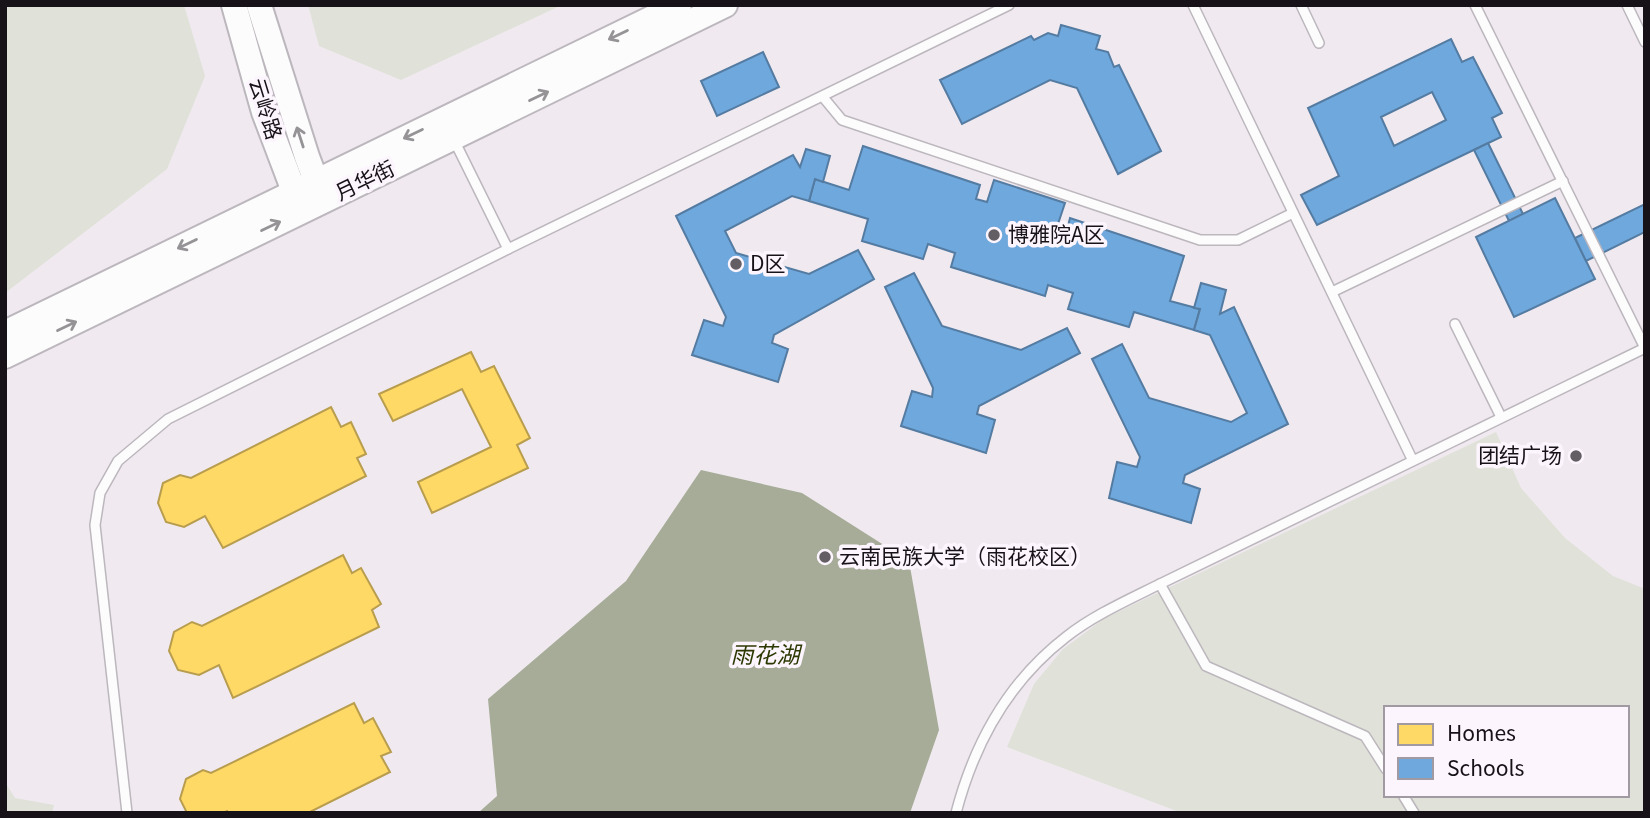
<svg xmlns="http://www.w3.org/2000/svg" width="1650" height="818" font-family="Georgia,'Noto Sans SC',serif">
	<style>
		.green { fill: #e0e1d9; fill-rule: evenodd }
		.water { fill: #a6ac98 }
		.homes { fill: #ffd966; stroke: #b99d4e; stroke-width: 2 }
		.schools { fill: #6fa8dc; stroke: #547ba1; stroke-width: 2; fill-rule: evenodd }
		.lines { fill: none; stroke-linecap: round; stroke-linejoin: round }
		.lane-casing { stroke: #bcb7bd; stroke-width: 12 }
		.secondary-casing { stroke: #bcb7bd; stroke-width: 28 }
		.lane { stroke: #fdfcfd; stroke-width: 9 }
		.secondary { stroke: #fdfcfd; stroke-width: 24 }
		.oneway { stroke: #959396 }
		.poi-dot { fill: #625e63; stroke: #fdf5fe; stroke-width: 2.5 }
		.labels { text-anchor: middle; stroke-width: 7; stroke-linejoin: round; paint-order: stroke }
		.street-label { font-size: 21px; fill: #161217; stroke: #fdf5fe }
		.poi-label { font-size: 21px; fill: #161217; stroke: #fdf5fe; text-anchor: start }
		.water-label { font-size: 23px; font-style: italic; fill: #2c3902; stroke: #fdf5fe }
	</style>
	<rect width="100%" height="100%" fill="#f0eaf0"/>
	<!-- green -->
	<g class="green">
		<polygon points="5,5 184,5 205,76 167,169 5,293"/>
		<polygon points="308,5 562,5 401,80 319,46"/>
		<path d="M1496,432l25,56 44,50 48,38 32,13v224h-463l-175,-66 27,-63 29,-35 42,-31zM1386,708h241v87h-241z"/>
		<polygon points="5,782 15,798 54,805 52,813 5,813"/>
	</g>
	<!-- water -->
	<polygon class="water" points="701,470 802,493 909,561 939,730 910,813 478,813 497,796 488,699 626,581"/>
	<!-- homes -->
	<g class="homes">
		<polygon points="471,352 481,372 494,366 530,438 517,445 528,468 432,513 418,482 491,447 462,389 393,421 379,394"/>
		<polygon points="331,407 341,427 351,422 366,454 357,458 366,476 223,548 205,516 184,527 166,522 158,503 163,483 180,475 191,478"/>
		<polygon points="343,555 352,573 361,568 381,604 372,610 379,627 233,698 219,665 199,675 178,670 169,651 174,632 192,622 202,626"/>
		<polygon points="354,703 364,723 373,718 391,752 381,756 390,772 308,813 228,813 227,811 223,813 187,813 180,799 186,779 203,770 211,773"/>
	</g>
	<!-- schools -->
	<g class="schools">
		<polygon points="1061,25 1100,36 1096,49 1108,52 1114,67 1119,65 1161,151 1118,174 1077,88 1050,80 962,124 940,80 1031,36 1034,40 1048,33 1058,36"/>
		<path d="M1451,39l11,23 11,-5 29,56 -10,5 9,19 -184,88 -16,-30 38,-19 -31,-68zM1432,92l14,28 -52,26 -13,-29z"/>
		<polygon points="763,52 779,87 717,116 701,81"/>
		<polygon points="1488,143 1523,214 1509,221 1474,150"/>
		<polygon points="863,146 980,185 976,199 987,202 994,180 1065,203 1057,227 1067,230 1070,218 1184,256 1170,301 1200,309 1194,330 1134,312 1129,327 1068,309 1073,293 1048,285 1045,296 951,267 955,253 928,244 923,259 862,241 868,219 809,201 815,179 849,190"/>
		<polygon points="806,149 830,156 823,182 815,179 809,201 792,196 725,231 736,253 809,274 858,250 874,279 774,335 772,343 788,349 778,382 692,355 704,320 723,326 726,317 676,216 793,155 800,167"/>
		<polygon points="1555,198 1595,279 1514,317 1476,237"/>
		<polygon points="1645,204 1645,232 1586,261 1575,238"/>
		<polygon points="914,273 942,326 1021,350 1067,328 1080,353 979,406 977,414 995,420 986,453 901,426 912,391 932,397 933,388 885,287"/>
		<polygon points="1201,283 1226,290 1220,314 1234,307 1288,424 1185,475 1183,483 1200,489 1191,523 1109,498 1117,462 1137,467 1140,457 1092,359 1122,344 1149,398 1231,422 1247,413 1210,335 1194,330 1200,309 1194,308"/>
	</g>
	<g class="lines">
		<defs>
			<g id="lane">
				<polyline points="1193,5 1412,459"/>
				<polyline points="1301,5 1319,43"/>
				<polyline points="1475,5 1645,348"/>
				<polyline points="1627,5 1645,42"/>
				<polyline points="823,97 842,120 1200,240 1238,240 1293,213"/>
				<polyline points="453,138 508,249"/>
				<polyline points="1332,292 1563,181"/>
				<polyline points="1455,324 1501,417"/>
				<polyline points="1160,584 1206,666 1365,736 1386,769"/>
				<polyline points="1403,795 1414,813"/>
				<polyline points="127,813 95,525 100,493 118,461 168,419 508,249 1009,5"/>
				<path d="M956,813c18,-69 53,-132 110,-176 28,-22 62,-37 94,-53l485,-236"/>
			</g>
			<g id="secondary">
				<polyline points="234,5 264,112 300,207"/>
				<polyline points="259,5 307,157 321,194"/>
				<polyline points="5,333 679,5"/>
				<polyline points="5,356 725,5"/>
			</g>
		</defs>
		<!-- lane casing -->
		<use href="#lane" class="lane-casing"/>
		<!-- secondary casing -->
		<use href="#secondary" class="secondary-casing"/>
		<!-- lane -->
		<use href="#lane" class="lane"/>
		<!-- secondary -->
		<use href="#secondary" class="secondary"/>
	</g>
	<!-- one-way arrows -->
	<defs><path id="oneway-shaft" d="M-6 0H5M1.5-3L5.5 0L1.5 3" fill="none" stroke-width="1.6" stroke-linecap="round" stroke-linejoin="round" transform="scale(1.75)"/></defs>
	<g class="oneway">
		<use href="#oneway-shaft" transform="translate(618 35) rotate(154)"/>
		<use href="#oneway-shaft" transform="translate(539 96) rotate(-26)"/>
		<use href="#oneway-shaft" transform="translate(413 134) rotate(154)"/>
		<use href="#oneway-shaft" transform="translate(300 137) rotate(-108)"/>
		<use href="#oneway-shaft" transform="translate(271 226) rotate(-26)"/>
		<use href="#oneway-shaft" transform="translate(187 244) rotate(154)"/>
		<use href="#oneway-shaft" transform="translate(67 326) rotate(-26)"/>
	</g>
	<!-- markers -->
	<g class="poi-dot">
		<circle cx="994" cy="235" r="7"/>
		<circle cx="736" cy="264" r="7"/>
		<circle cx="1576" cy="456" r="7"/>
		<circle cx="825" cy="557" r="7"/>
	</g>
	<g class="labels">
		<!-- street labels -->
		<g class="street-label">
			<text transform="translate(265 109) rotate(73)" y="7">云岭路</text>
			<text transform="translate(365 181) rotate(-26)" y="7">月华街</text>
		</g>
		<!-- poi labels -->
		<g class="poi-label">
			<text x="1008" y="242">博雅院A区</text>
			<text x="750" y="271">D区</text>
			<text x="1562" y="463" text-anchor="end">团结广场</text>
			<text x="839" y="564">云南民族大学（雨花校区）</text>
		</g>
		<!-- water labels -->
		<g class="water-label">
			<text x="765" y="663">雨花湖</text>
		</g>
	</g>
	<!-- border -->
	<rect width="1650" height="818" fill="none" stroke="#161217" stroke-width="14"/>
	<!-- legend -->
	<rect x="1384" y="706" width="245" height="91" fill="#fdf5fe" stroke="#a19aa2" stroke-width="2"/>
	<rect x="1398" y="724" width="35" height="21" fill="#ffd966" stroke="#a19aa2" stroke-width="2"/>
	<text x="1447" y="741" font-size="21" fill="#161217">Homes</text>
	<rect x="1398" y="758" width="35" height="21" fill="#6fa8dc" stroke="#a19aa2" stroke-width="2"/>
	<text x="1447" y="776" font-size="21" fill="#161217">Schools</text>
</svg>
